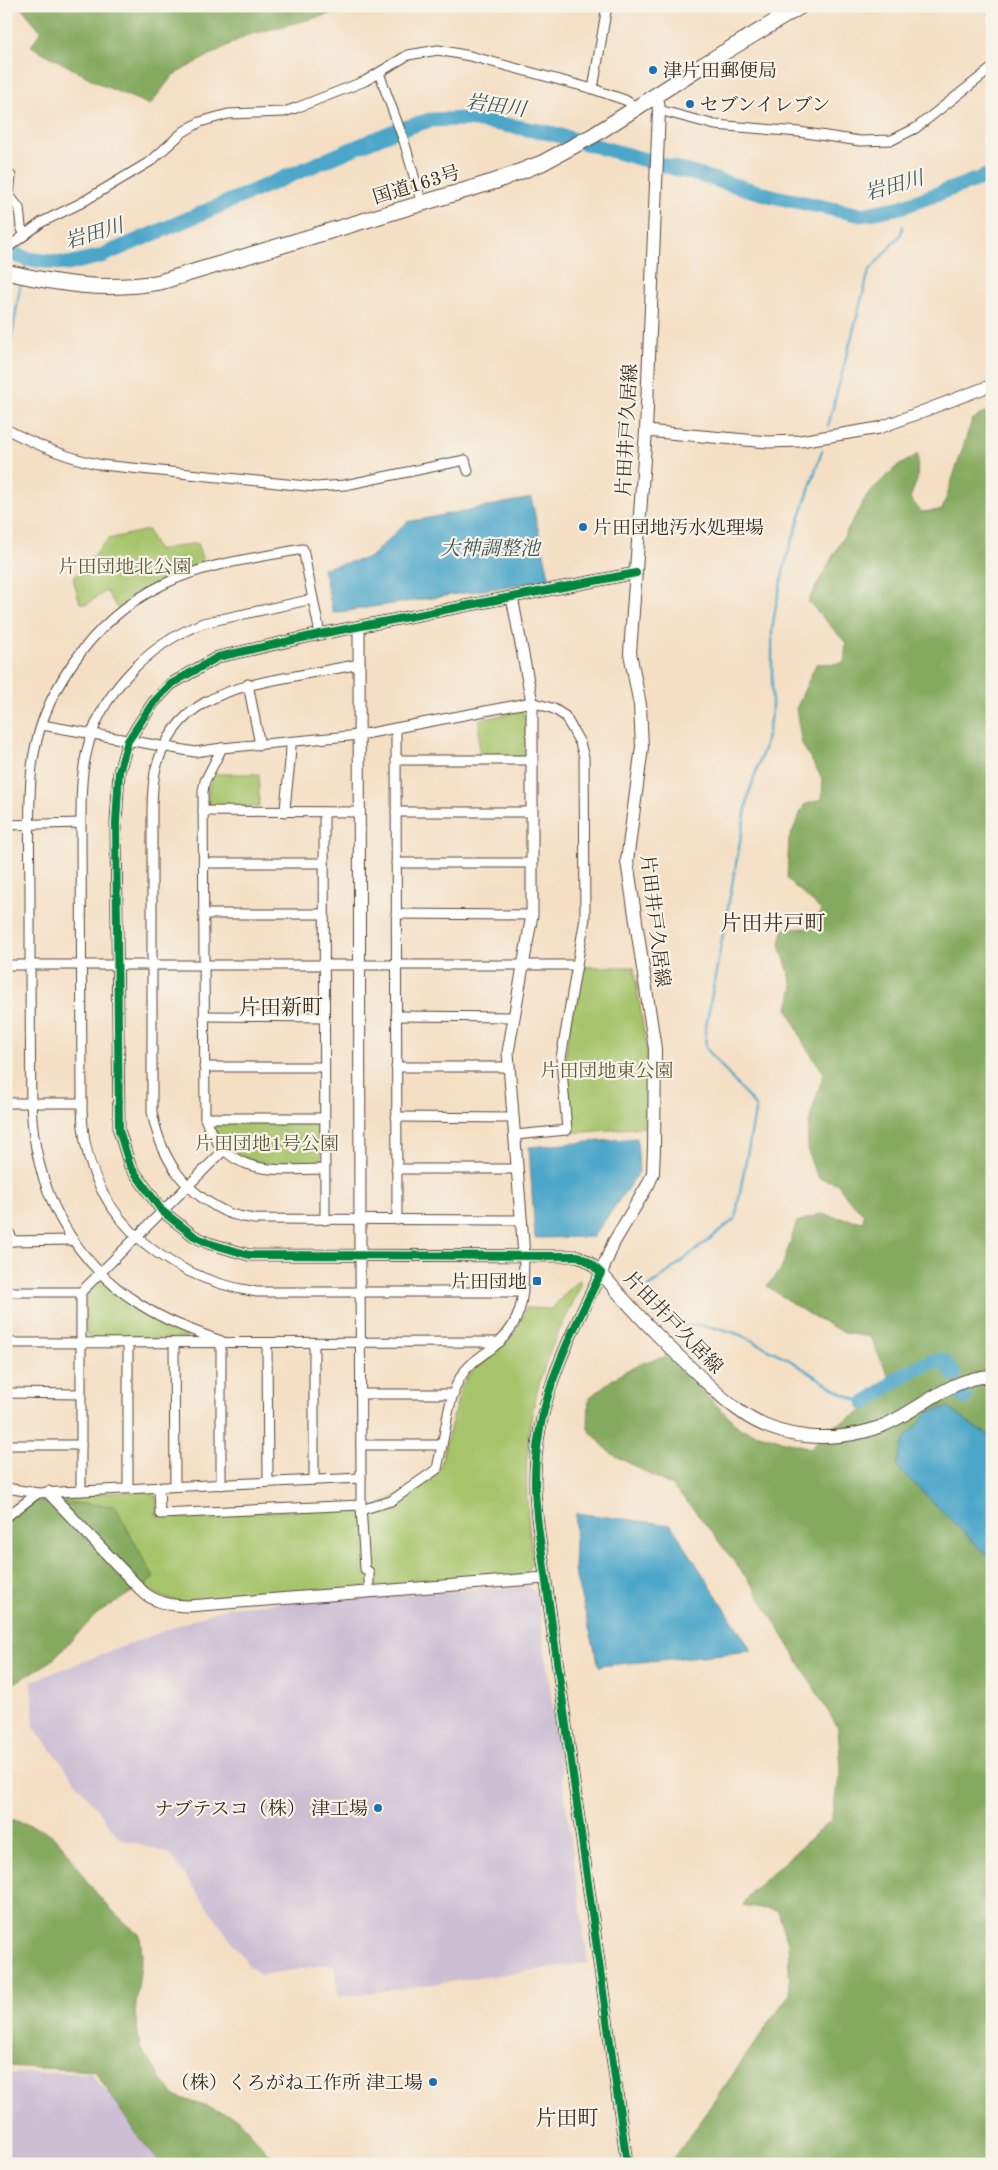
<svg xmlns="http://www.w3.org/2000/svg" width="998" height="2170" font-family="'Old Standard TT','Noto Serif JP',serif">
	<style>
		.industrial { fill: #ccbfd4 }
		.green { fill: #a6c46b; stroke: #707744 }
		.forest { fill: #84aa5f; stroke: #606a3e }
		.water { fill: #4ba6c9; stroke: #436874 }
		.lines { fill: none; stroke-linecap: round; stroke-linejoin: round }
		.stream { stroke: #4ba6c9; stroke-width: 2.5 }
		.river { stroke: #4ba6c9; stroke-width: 15 }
		.minor-casing { stroke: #574537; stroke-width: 11 }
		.tertiary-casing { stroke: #574537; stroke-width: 13 }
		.secondary-casing { stroke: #574537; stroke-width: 14 }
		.trunk-casing { stroke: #574537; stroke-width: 17 }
		.minor { stroke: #fff; stroke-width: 9 }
		.tertiary { stroke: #fff; stroke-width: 11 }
		.secondary { stroke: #fff; stroke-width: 12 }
		.trunk { stroke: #fff; stroke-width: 15 }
		.cycleway-casing { stroke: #f7f3e8; stroke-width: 11 }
		.cycleway { stroke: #00873e; stroke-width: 8 }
		.poi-dot { fill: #1f6fb2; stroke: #f7f3e8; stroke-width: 2 }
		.labels { text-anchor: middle; stroke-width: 4.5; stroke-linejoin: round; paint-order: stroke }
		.poi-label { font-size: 19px; fill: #3b2a1e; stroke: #f7f3e8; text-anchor: start }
		.street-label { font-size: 19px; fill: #3b2a1e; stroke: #f7f3e8 }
		.park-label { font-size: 19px; fill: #5b5835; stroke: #f7f3e8 }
		.water-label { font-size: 20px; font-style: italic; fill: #41555a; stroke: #f7f3e8 }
		.quarter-label { font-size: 21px; fill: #3b2a1e; stroke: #f7f3e8 }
	</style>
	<rect width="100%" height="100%" fill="#f7f3e8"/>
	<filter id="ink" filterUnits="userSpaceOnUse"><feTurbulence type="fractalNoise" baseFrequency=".02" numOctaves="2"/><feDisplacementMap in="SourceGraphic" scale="10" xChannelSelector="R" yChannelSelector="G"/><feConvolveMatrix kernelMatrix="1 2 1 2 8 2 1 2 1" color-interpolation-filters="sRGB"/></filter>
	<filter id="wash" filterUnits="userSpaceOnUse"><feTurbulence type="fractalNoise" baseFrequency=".0096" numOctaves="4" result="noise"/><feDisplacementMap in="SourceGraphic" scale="20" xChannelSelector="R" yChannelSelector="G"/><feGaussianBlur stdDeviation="1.12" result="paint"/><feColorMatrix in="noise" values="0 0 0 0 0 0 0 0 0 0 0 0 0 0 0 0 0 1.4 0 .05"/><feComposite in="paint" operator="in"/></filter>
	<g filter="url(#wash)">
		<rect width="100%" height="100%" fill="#f4dfc4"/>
		<!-- industrial -->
		<g class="industrial">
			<polygon points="527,1585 537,1594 588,1963 338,1997 335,1967 331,1964 260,1975 248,1965 170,1854 119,1838 34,1727 32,1681 227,1607"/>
			<polygon points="6,2073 90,2073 142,2131 161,2164 6,2164"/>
		</g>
		<!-- green -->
		<g class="green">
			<path d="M148,530l9,20 40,-7 7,21c-32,10 -59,25 -86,45l-12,-18 -19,13 -7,-1 -7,-24 35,-40z"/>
			<polygon points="521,711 526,715 527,754 523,757 479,757 479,720"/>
			<polygon points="214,774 259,774 259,807 211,807 207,803 210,783"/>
			<polygon points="580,967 634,967 647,1052 645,1127 572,1133 565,1058"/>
			<path d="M216,1122h100l5,3v35l-4,5c-39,0 -83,4 -103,-37z"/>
			<path d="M579,1279l2,6c-11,26 -26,51 -35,77 -25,73 -22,126 -13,201l-8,12 -339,27 -19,-3 -18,-9 -93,-95 95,-4 5,5 1,20 196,-8 3,3h13l70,-40 22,-84c17,-33 54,-40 65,-79l25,1z"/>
			<polygon points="98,1282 105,1282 137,1308 186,1332 187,1338 91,1339 86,1334 86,1294"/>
		</g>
		<!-- forest -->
		<g class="forest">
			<polygon points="6,6 361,6 245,36 173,75 150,105 104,86 31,46 41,31 21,7 6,8"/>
			<path d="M992,411v1025l-15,-7 -29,-22 -52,59 96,94v604h-322l120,-171 -2,-50 -10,-32 -35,-6 10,-15 78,-70 10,-52 -3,-40 -83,-139 -62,-81 -23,-23 -60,-32 -22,-24 1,-31c27,-22 44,-36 78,-41l74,72 69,19 26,-23 22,-11 37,-25 -25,-52 -25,-4 -40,-21 -38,-26 14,-16 16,-48 23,-8 43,8 1,-8 -15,-14 -12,-17 -18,-5c-23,-36 -6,-68 5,-105l-19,-27 -17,-37 5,-23 -13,-41 3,-16 29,-1 9,-18 -34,-31 2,-40 15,-34 18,-6 1,-19 -21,-36 -6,-35 20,-45 28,-1 2,-20 -38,-42 59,-106 28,-27 23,-14 -1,26 -7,18 11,14 21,-2 30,-90 13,-8z"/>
			<polygon points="33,1500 115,1506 154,1578 97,1614 50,1662 6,1688 6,1523"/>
			<path d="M6,1818c13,4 29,7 41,14 17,10 24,25 34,41 16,23 37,45 59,62l2,20 -7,58 5,35 33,47 65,23 39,46h-116l-24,-29 -42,-64 -89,-5z"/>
		</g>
		<!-- water -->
		<g class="water">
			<polygon points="531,498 550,580 333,613 323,568 369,558 407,522"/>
			<polygon points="637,1138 639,1172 593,1237 535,1238 529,1147"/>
			<polygon points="948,1407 977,1429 992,1436 992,1560 896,1466 904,1439 929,1412"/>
			<polygon points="576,1513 671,1525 752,1651 599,1666 574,1570"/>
		</g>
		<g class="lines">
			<!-- stream -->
			<g class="stream">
				<polyline points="25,268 28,259"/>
				<polyline points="6,373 21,281"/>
				<polyline points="828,426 869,271 901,234 903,226"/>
				<polyline points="822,451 787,556 776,605 772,630 772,711 765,745 749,793 705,1032 706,1048 756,1107 735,1219 648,1288 665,1312 681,1327 698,1325 726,1330 743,1336 788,1359 843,1394 865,1403"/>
			</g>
			<!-- river -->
			<g class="river">
				<polyline points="6,252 28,259 68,264 101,256 392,132 430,120 468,119 511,126 550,133 776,197 861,215 901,207 992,174"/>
				<polyline points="961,1389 965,1398"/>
				<path d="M865,1403c25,-17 47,-39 78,-43l11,14"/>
			</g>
		</g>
	</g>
	<g filter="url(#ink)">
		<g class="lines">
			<defs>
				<g id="minor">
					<polyline points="379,73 404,141 422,204"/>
					<polyline points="593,89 607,6"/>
					<polyline points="659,110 715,125 799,132 860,141 892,140 916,128 992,68"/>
					<polyline points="11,176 9,195 19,208 21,227 25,235"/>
					<polyline points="6,249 42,222 81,203 151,161 183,132 200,122 228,114 284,112 296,108 365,81 408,55 438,50 470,56 593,89 625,100 638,108"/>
					<path d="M6,429c32,17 61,29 96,36l214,22 29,-2 120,-25 3,11"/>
					<path d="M360,664c-26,5 -51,9 -76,14 -59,11 -109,24 -128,90 -4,16 -4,33 -4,49v295c9,46 30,78 72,99 9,5 21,6 30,8l268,1"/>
					<polyline points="248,684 260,745"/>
					<polyline points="42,725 195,752 222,748"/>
					<polyline points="396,760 532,760"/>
					<polyline points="203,811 360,812"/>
					<path d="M285,812c1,-24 6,-46 6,-70"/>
					<polyline points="324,812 325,1220"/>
					<polyline points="396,812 532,812"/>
					<path d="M81,823c0,-23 0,-46 5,-68 12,-60 61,-110 117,-132l110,-24"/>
					<polyline points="6,825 81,823 82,1103"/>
					<polyline points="204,863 324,863"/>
					<polyline points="396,863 532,863"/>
					<polyline points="204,914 324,914"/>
					<polyline points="396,914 532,915"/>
					<polyline points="6,965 577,965"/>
					<polyline points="204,1016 324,1017"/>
					<polyline points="396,1016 514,1017"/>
					<polyline points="204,1067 324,1067"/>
					<polyline points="396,1067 509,1067"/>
					<path d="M6,1103h76c-2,105 76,174 175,189h266"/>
					<polyline points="396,1117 513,1118"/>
					<polyline points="205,1118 324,1118"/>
					<path d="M324,1169c-50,1 -99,8 -119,-51l-2,-327 2,-10 17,-33 138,-13 36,-7"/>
					<polyline points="396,1169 517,1169"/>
					<polyline points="397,1220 396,728 532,702 554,709 565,716 580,743 584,757 585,918 561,1058 567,1130 515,1135"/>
					<polyline points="6,1225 13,1241"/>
					<polyline points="6,1241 73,1240"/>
					<polyline points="6,1292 81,1292"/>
					<path d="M221,1341c-27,-10 -55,-20 -80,-36 -72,-45 -107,-119 -110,-202 -1,-67 -1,-134 -1,-200 0,-42 -2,-84 1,-125 5,-81 61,-159 133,-194 43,-21 93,-26 139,-35l17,85"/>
					<polyline points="221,1341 221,1485"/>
					<polyline points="6,1343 500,1342"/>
					<polyline points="128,1343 128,1488"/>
					<polyline points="174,1343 175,1486"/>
					<polyline points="267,1344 268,1482"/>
					<polyline points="6,1393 81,1394"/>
					<polyline points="360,1394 454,1394"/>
					<polyline points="6,1445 81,1445"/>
					<path d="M361,1445h81c5,-22 7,-48 18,-67 7,-13 20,-21 31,-29 35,-27 32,-54 33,-94"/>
					<polyline points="314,1480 314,1343"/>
					<polyline points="159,1487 160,1514 361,1505 361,1478"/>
					<polyline points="6,1488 38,1493 361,1478 360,1256"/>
					<polyline points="81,1491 81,1292 224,1150"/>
					<polyline points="361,1506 365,1569 369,1572 369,1592"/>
					<polyline points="361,1510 391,1501 437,1469 442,1445"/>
					<polyline points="6,1517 38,1493"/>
				</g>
				<g id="tertiary">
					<polyline points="646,431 768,442 800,441 879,428 992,385"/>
					<polyline points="512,597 532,702 532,915 508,1052 524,1255"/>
					<polyline points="359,628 360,1256"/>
					<path d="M48,1492l95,100c13,11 29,14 46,14l356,-28"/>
					<path d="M627,2164l-84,-604c-4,-25 -8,-50 -8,-76 -1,-79 32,-142 66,-211l-12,-11 -11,-6 -329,-1 -41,-12 -14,-7 -32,-25 -32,-45 -11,-36 -3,-307 3,-51 9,-31 25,-38 18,-19 47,-27 102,-23 316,-61"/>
				</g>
				<path id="secondary" d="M657,95l2,15 -13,321 -16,222 10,52 2,42 -15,114 28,188 -1,98 -1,26 -4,10 -35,59 -13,31c28,33 57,64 89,94 15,14 30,30 48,43 41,31 97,34 144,16 37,-15 68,-49 110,-50"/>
				<path id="trunk" d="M6,272c53,12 100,20 154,10l336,-101 46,-18 52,-28 109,-70 98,-59"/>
			</defs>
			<!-- minor casing -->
			<use href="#minor" class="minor-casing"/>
			<!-- tertiary casing -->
			<use href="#tertiary" class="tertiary-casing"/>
			<!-- secondary casing -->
			<use href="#secondary" class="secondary-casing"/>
			<!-- trunk casing -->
			<use href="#trunk" class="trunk-casing"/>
			<!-- minor -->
			<use href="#minor" class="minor"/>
			<!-- tertiary -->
			<use href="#tertiary" class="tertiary"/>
			<!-- secondary -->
			<use href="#secondary" class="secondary"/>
			<!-- trunk -->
			<use href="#trunk" class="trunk"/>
			<defs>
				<path id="cycleway" d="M627,2164l-84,-604c-4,-25 -8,-50 -8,-76 -1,-79 32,-142 66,-211l-12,-11 -11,-6 -329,-1 -41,-12 -14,-7 -32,-25 -32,-45 -11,-36 -3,-307 3,-51 9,-31 25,-38 18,-19 47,-27 102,-23 316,-61"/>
			</defs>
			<!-- cycleway casing -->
			<use href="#cycleway" class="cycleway-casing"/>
			<!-- cycleway -->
			<use href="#cycleway" class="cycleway"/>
		</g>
	</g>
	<!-- markers -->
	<g class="poi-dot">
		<circle cx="653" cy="70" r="5"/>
		<circle cx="690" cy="104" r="5"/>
		<circle cx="583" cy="527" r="5"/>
		<rect x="532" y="1276" width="10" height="10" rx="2.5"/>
		<circle cx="378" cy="1808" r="5"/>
		<circle cx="433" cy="2082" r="5"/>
	</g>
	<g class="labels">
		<!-- poi labels -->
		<g class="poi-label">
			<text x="663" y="77">津片田郵便局</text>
			<text x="700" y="111">セブンイレブン</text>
			<text x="593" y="534">片田団地汚水処理場</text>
			<text x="527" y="1288" text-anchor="end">片田団地</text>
			<text x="368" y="1815" text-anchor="end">ナブテスコ（株） 津工場</text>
			<text x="423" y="2089" text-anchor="end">（株）くろがね工作所 津工場</text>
		</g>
		<!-- street labels -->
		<g class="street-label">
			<text transform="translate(416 184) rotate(-17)" y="7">国道163号</text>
			<text transform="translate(626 430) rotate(-87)" y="7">片田井戸久居線</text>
			<text transform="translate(656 921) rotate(83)" y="7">片田井戸久居線</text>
			<text transform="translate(674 1322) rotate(46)" y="7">片田井戸久居線</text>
		</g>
		<!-- park labels -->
		<g class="park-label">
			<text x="125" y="573">片田団地北公園</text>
			<text x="607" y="1077">片田団地東公園</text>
			<text x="267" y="1150">片田団地1号公園</text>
		</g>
		<!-- water labels -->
		<g class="water-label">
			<text transform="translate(496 105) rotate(8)" y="7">岩田川</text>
			<text transform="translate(894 185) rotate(-16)" y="7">岩田川</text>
			<text transform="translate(94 233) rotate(-17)" y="7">岩田川</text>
			<text x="490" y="555">大神調整池</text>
		</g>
		<!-- quarter labels -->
		<g class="quarter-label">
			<text x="773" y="930">片田井戸町</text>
			<text x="281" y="1014">片田新町</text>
			<text x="567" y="2125">片田町</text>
		</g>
	</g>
	<!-- margin -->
	<rect width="998" height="2170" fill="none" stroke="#f7f3e8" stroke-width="25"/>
</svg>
